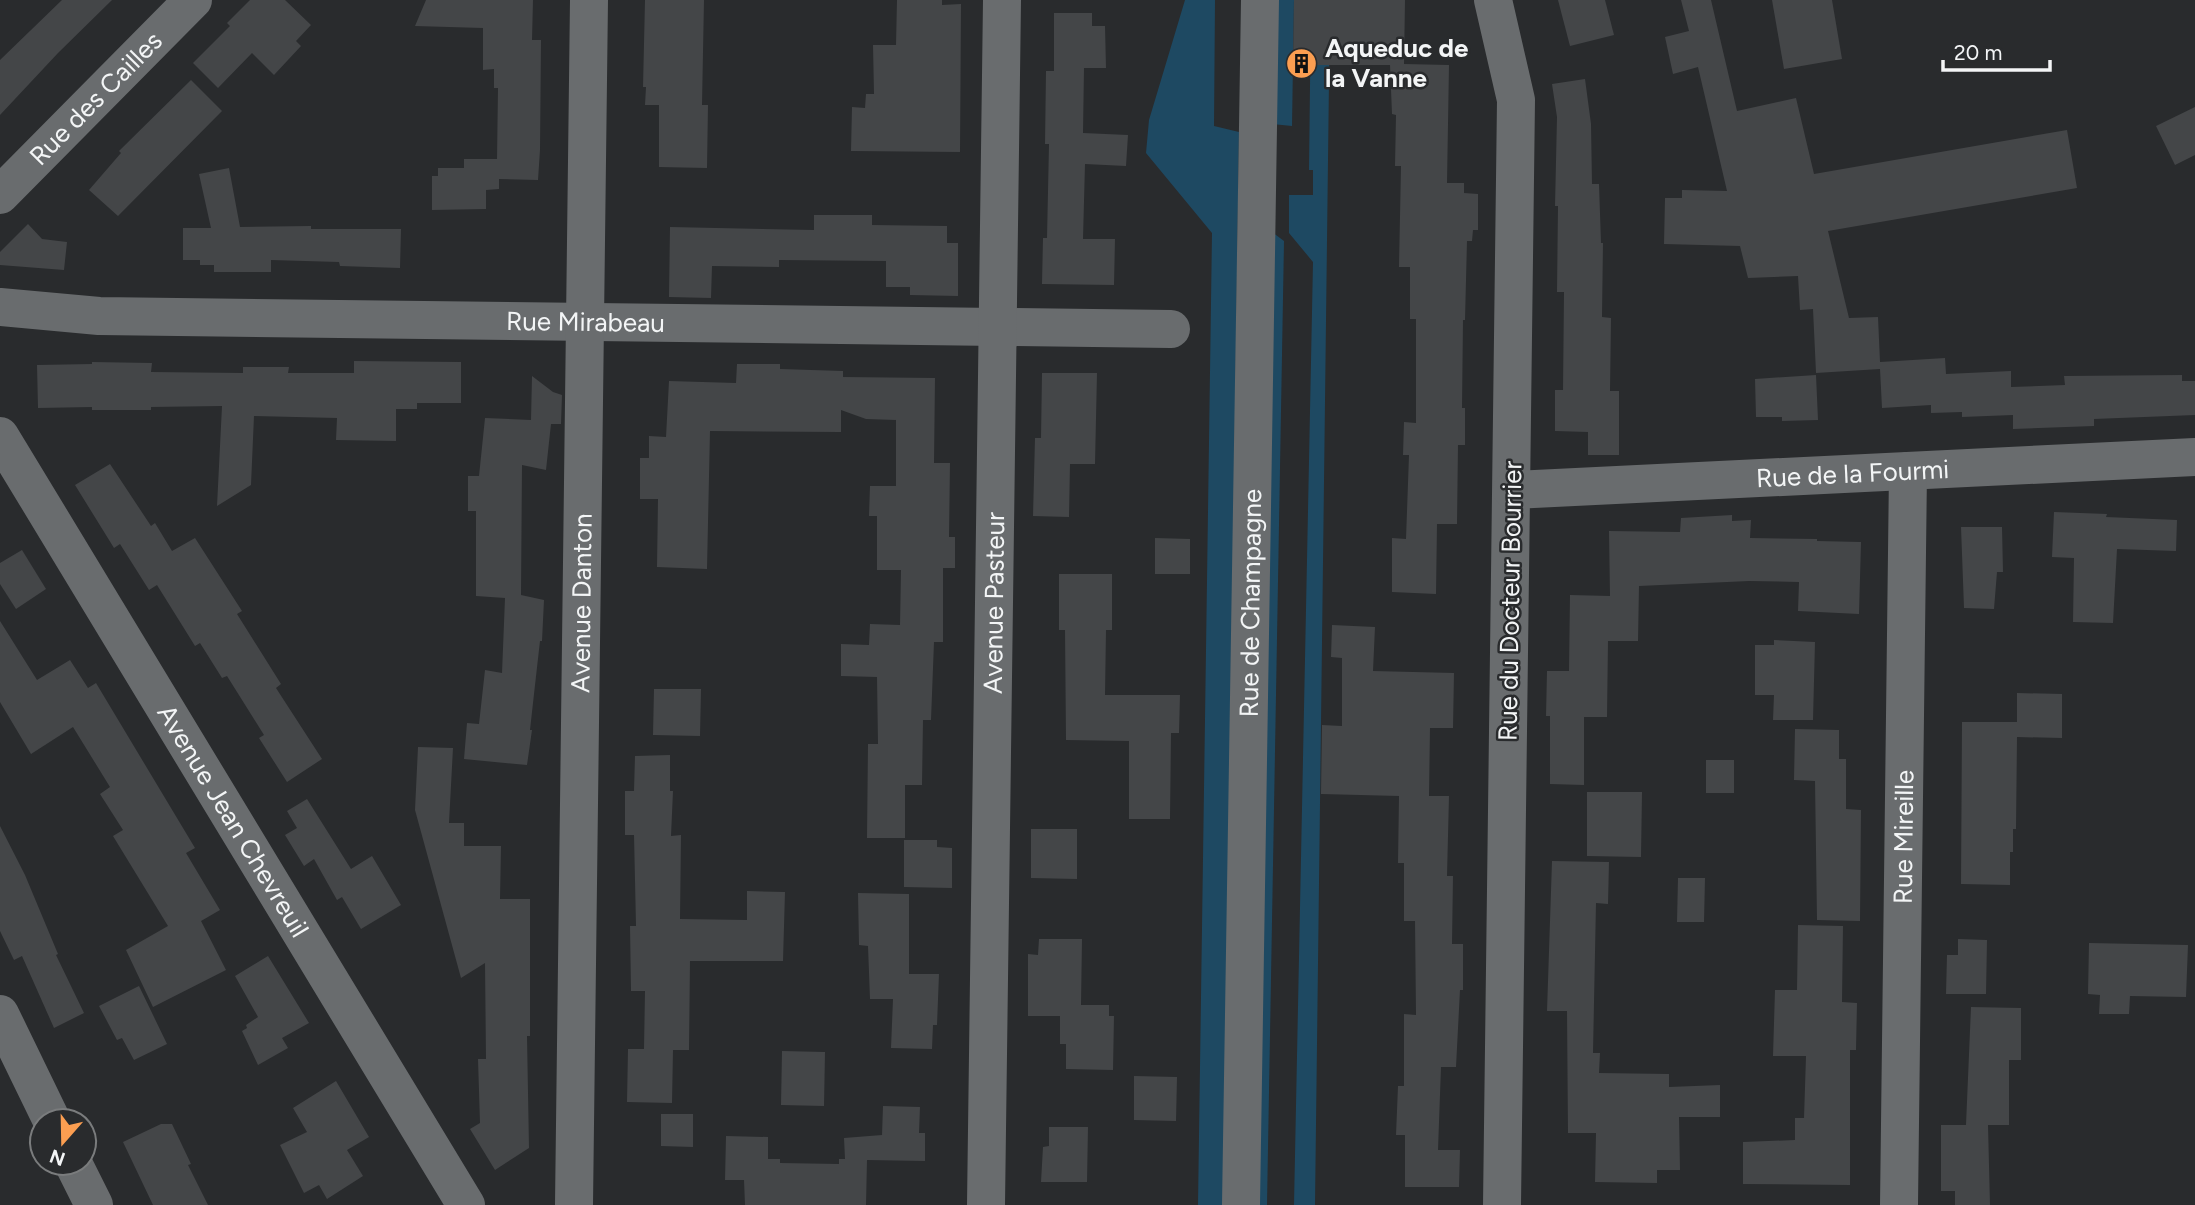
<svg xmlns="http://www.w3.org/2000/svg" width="2195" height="1205" font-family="Figtree,sans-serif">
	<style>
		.green { fill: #1e4962 }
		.building { fill: #444648 }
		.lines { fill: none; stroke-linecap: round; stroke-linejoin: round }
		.street { stroke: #696c6e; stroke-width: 38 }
		.secondary { stroke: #696c6e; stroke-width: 38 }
		.labels { text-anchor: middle; stroke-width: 5; stroke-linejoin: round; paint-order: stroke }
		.poi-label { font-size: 26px; font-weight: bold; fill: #f3f5f6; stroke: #292b2d; text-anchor: start }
		.street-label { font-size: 26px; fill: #f3f5f6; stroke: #292b2d }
	</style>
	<rect width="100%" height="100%" fill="#292b2d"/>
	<!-- green -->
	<g class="green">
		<polygon points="1185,0 1215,0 1214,126 1239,132 1224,1205 1198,1205 1212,233 1146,153 1149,120"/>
		<polygon points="1275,0 1294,0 1292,126 1272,124"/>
		<polygon points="1311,0 1330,0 1315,1205 1294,1205 1313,262 1289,233 1289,195 1313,195 1313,170 1309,170"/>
		<polygon points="1272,232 1284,241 1267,1205 1257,1205"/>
	</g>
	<!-- building -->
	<g class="building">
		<polygon points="62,0 112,0 58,53 0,115 0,60"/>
		<polygon points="250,0 285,0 311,25 296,41 301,46 274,75 252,53 218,88 193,63 230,26 227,23"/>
		<polygon points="426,0 533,0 532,40 541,40 540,150 538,180 499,179 499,189 486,190 486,209 432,210 432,176 438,176 438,168 464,168 464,159 497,159 498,88 494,88 494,69 483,70 483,28 415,26"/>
		<polygon points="645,0 704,0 702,105 708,105 707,168 659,167 659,105 645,105 646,87 643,87"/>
		<polygon points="897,0 942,0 942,5 961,4 960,152 851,151 852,107 865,108 866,94 874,94 873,45 896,45"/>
		<polygon points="1294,0 1405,0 1404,64 1449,65 1447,183 1464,183 1464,193 1478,194 1478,230 1473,230 1472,241 1467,241 1465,320 1463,320 1462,408 1465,408 1465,445 1458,445 1457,524 1437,524 1436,594 1392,592 1392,538 1406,539 1409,455 1403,455 1404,422 1416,423 1416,319 1410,319 1410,267 1399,267 1401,166 1395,166 1396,115 1392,114 1390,65 1293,65"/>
		<polygon points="1558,0 1605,0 1614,35 1570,46"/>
		<polygon points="1681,0 1711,0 1737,111 1796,98 1814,174 2067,130 2077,188 1828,231 1849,318 1878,317 1880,362 1945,358 1946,374 2011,371 2011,387 2065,385 2064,376 2182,375 2182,381 2195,381 2195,415 2094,419 2094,426 2013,429 2013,415 1962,417 1962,412 1931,413 1931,405 1882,408 1880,369 1816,373 1813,309 1800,310 1798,276 1748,278 1740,246 1664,244 1665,198 1682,198 1682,190 1727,191 1698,67 1673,74 1665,37 1689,31"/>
		<polygon points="1772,0 1832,0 1842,59 1784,69"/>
		<polygon points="1054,13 1092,13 1092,26 1105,26 1106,68 1084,68 1083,133 1128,135 1126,166 1085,164 1083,239 1115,239 1114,285 1042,284 1043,238 1047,238 1049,144 1045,144 1046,71 1054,71"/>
		<polygon points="1585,79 1591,124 1592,184 1599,184 1601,243 1603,243 1602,317 1611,318 1610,391 1619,391 1619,455 1588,455 1588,432 1555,431 1555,390 1563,390 1564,292 1557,292 1558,206 1555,206 1557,117 1552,84"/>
		<polygon points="191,80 222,111 118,216 89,190 121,153 119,151"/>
		<polygon points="2195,107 2195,155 2175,165 2156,126"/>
		<polygon points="229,168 240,227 311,226 311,229 401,229 400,268 340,266 339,262 271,260 271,272 214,272 214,265 200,265 200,260 183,260 183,228 211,228 199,174"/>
		<polygon points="814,215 872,215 872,225 947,226 947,243 958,243 958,296 910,295 910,287 886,287 886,261 779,260 779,267 712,266 711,298 669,297 670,227 814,230"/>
		<polygon points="28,224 42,239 67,242 64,270 0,265 0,252"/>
		<polygon points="354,361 461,362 461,403 417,403 417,409 396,409 396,441 336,440 337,418 254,416 251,485 217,506 222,406 151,407 151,410 92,410 92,407 38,408 37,365 92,364 92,362 152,363 151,372 243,373 243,367 289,367 288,373 354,373"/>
		<polygon points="737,364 780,364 780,369 843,371 843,377 935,378 934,463 950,463 949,537 955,537 955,568 943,568 943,642 934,642 931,720 923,720 922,785 905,785 905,838 867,838 868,744 878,744 877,677 841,676 841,644 869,645 870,624 900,625 901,570 877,570 877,516 869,516 870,486 896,486 896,420 866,419 841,410 841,432 710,431 707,569 657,567 658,499 640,499 640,458 649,458 649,436 666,437 669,381 736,383"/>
		<polygon points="1042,373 1097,373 1095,464 1070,464 1069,517 1033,516 1035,438 1041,438"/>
		<polygon points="1816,375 1818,420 1782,421 1782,417 1756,417 1755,379"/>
		<polygon points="532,376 553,392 562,395 561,424 551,424 546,470 522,465 521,595 544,600 542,641 540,641 534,694 530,730 532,730 527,765 464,759 467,723 479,724 485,670 502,673 505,598 476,596 476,511 468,511 468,476 479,476 485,418 531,420"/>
		<polygon points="110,464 151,526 155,523 172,551 195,538 242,611 237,614 281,684 276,688 322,759 287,782 259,738 264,735 227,676 222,678 200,643 195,646 157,585 149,590 120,544 114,548 75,485"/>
		<polygon points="2054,512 2107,514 2106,517 2177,520 2176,551 2117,549 2113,623 2073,622 2074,558 2052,557"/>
		<polygon points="1732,515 1732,521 1751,520 1750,538 1817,539 1817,541 1861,542 1859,614 1798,611 1799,582 1749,581 1639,586 1638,641 1608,641 1607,717 1584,717 1584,785 1550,784 1550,716 1546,716 1547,671 1569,671 1570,595 1610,596 1609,531 1680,532 1681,518"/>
		<polygon points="1961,527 2002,527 2003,572 1997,572 1994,609 1964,608"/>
		<polygon points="1155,538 1190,539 1190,574 1155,574"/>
		<polygon points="22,550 46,589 16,609 0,584 0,563"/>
		<polygon points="1059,574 1112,574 1112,630 1106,630 1105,695 1180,695 1179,733 1171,733 1170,819 1129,819 1129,741 1066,740 1065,630 1059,630"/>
		<polygon points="0,621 37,680 70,660 88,688 96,683 195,848 186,853 220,910 201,921 226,970 153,1007 126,950 168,926 113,836 123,830 100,794 110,787 73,727 31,754 0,702"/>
		<polygon points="1332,625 1375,627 1373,671 1454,673 1453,728 1430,728 1429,796 1449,796 1447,876 1453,876 1452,944 1463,944 1463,990 1460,990 1456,1067 1441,1067 1438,1150 1460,1150 1459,1187 1405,1187 1405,1135 1396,1135 1398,1086 1404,1086 1404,1014 1416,1015 1415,921 1404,921 1404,863 1398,863 1399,796 1321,794 1322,725 1342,726 1342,658 1331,657"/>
		<polygon points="1774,640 1815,642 1813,720 1773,720 1774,695 1755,695 1755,645 1774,645"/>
		<polygon points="654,689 701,689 700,736 653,735"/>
		<polygon points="2017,693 2062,694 2062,738 2017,737 2016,829 2013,829 2013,852 2010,852 2010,885 1961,884 1962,722 2017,722"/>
		<polygon points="1795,729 1839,730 1839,759 1846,759 1846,809 1861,810 1860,921 1817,920 1815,781 1794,780"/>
		<polygon points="418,747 453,748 449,823 464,823 464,846 501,846 500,899 530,899 530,1036 527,1036 529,1148 495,1170 470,1129 480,1123 478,1059 486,1059 485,963 461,978 415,810"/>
		<polygon points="670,755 670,791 673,791 671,836 681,835 680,919 747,920 747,891 785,892 783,961 690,961 689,1050 673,1050 672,1103 627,1102 628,1049 644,1049 645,991 631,991 630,926 636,926 634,835 625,835 625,791 634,791 635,756"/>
		<rect x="1706" y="760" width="28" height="33"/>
		<polygon points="1587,792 1642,792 1641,857 1587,856"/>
		<polygon points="307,799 351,869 372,856 401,905 361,929 342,897 337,900 314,859 304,866 285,835 297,828 287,811"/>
		<polygon points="0,826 25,875 58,954 56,955 84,1013 54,1028 22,956 14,960 0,931"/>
		<polygon points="1031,829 1077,829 1077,879 1031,878"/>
		<polygon points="904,840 937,840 937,847 952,848 952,888 904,887"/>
		<polygon points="1552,861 1609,862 1608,904 1596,903 1593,1053 1600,1053 1599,1073 1669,1074 1669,1087 1720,1085 1720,1117 1679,1117 1680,1170 1657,1170 1657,1183 1595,1182 1596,1133 1568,1133 1567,1011 1547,1011"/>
		<polygon points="1678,878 1705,878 1704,922 1677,922"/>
		<polygon points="858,893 909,894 909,974 939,974 937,1025 933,1025 932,1049 891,1048 893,999 870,999 868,946 859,945"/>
		<polygon points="1798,925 1843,926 1842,1002 1857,1003 1856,1050 1850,1050 1850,1185 1743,1184 1743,1142 1795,1140 1795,1118 1804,1118 1806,1056 1773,1056 1775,990 1797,990"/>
		<polygon points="1039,939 1082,939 1081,1005 1109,1005 1109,1016 1114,1016 1113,1070 1066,1069 1066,1044 1060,1044 1060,1016 1028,1016 1028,954 1038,955"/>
		<polygon points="1958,939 1987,940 1986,994 1946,994 1947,955 1958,955"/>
		<polygon points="2089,943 2188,945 2186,997 2130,996 2129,1014 2099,1014 2100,995 2088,994"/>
		<polygon points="268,956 309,1023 282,1038 288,1048 258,1065 242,1031 247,1028 246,1025 258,1017 235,976"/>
		<polygon points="139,986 167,1044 134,1060 122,1038 117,1040 99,1006"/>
		<polygon points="1971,1007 2021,1008 2021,1060 2009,1060 2009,1125 1978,1125 1988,1125 1990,1205 1955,1205 1955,1191 1941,1191 1941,1125 1966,1125"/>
		<polygon points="782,1051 825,1052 824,1106 781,1105"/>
		<polygon points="1134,1076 1177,1077 1176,1121 1134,1120"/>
		<polygon points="336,1081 369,1137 347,1150 363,1176 327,1199 319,1185 304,1193 280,1145 307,1132 293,1108"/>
		<polygon points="883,1106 920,1107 919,1133 925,1133 925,1161 867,1160 866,1205 745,1205 744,1180 725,1180 726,1136 768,1137 768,1159 780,1159 780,1163 839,1164 839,1159 845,1159 844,1138 882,1135"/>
		<polygon points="661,1114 693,1114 693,1147 661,1146"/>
		<polygon points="161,1124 172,1124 191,1164 188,1165 208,1205 153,1205 123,1142"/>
		<polygon points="1049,1127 1088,1127 1087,1182 1041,1182 1043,1147 1049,1146"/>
	</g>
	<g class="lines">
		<!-- street -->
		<g class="street">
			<polyline points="1493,0 1516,100 1502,1205"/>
			<path id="s1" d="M0,195l193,-195"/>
			<path id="s2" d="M0,307l99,9 1072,13"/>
			<path id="s3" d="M0,436l466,769"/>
			<path id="s4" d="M1512,490l683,-33"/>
			<polyline points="0,1014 52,1121"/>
			<polyline points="73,1163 94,1205"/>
			<path id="s5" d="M574,1205l15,-1205"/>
			<path id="s6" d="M986,1205l16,-1205"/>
			<path id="s7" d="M1899,1205l9,-734"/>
		</g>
		<!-- secondary -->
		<path class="secondary" id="s8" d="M1241,1205l19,-1205"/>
	</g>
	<!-- icons -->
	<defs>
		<symbol id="building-disc" viewBox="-11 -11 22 22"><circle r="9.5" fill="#fb9e51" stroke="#292b2d"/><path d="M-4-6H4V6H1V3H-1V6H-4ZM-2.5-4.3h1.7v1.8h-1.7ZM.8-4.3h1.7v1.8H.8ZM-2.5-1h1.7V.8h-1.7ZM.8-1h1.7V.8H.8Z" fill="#111"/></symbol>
	</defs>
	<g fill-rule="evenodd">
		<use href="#building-disc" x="1284" y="46" width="35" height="35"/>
	</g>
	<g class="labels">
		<!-- poi labels -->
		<g class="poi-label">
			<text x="1325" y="57">Aqueduc de<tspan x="1325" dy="30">la Vanne</tspan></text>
		</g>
		<!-- street labels -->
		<g class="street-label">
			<text dy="9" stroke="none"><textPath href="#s1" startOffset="136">Rue des Cailles</textPath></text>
			<text dy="9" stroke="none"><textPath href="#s2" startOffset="586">Rue Mirabeau</textPath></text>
			<text dy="9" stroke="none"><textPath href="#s4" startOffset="341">Rue de la Fourmi</textPath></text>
			<text transform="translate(1510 601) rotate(-89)" y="9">Rue du Docteur Bourrier</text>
			<text dy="9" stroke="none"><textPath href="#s5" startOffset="602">Avenue Danton</textPath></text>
			<text dy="9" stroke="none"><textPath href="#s6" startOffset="602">Avenue Pasteur</textPath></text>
			<text dy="9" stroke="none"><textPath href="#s8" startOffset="602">Rue de Champagne</textPath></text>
			<text dy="9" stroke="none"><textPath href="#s3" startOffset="450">Avenue Jean Chevreuil</textPath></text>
			<text dy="9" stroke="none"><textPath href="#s7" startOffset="368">Rue Mireille</textPath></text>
		</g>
	</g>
	<!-- north arrow -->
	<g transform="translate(63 1142) rotate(200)"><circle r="33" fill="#292b2d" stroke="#7a7c7d" stroke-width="2"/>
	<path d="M0-5L12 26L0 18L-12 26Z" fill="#fb9e51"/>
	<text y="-10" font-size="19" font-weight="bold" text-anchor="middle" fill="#f3f5f6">N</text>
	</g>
	<!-- scale -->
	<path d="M1943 60v10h107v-10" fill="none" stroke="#f3f5f6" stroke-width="3.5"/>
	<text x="1954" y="60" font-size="21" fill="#f3f5f6" stroke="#292b2d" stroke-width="5" paint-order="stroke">20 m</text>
</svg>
